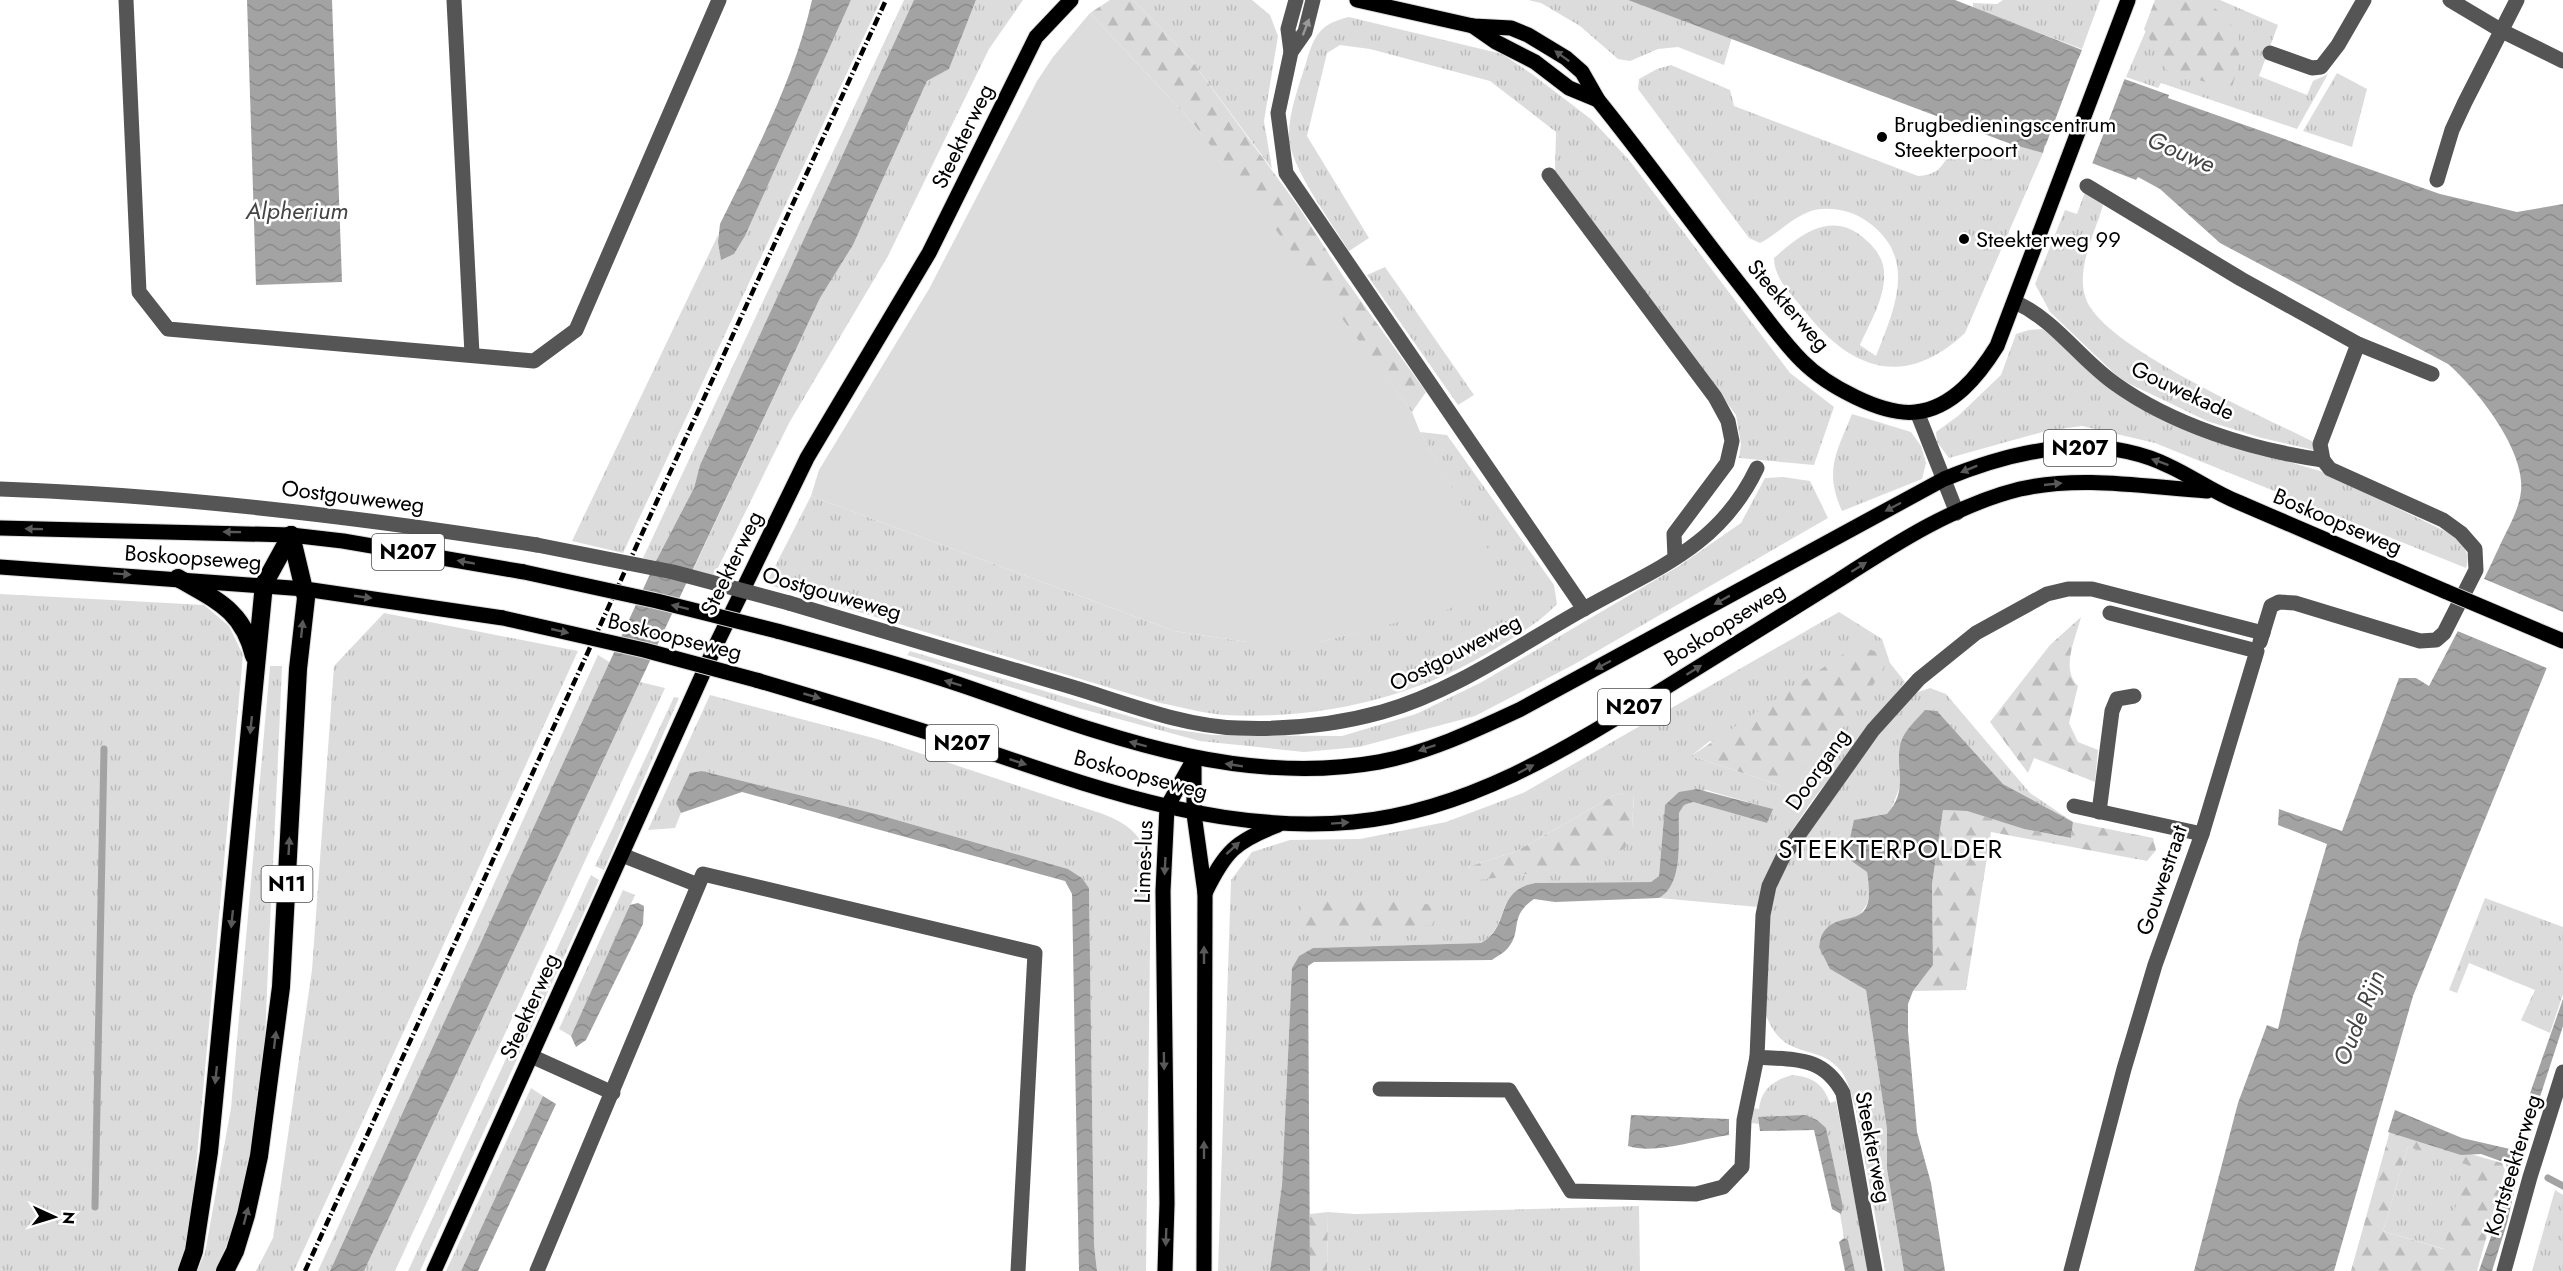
<svg xmlns="http://www.w3.org/2000/svg" width="2563" height="1271" font-family="Jost,sans-serif">
	<style>
		.grass { fill: url(#grass-tufts); fill-rule: evenodd }
		.forest { fill: url(#forest-firs); fill-rule: evenodd }
		.green { fill: #dcdcdc }
		.water { fill: url(#water-waves) }
		.pier { fill: #fff }
		.lines { fill: none; stroke-linecap: round; stroke-linejoin: round }
		.stream { stroke: #a3a3a3; stroke-width: 7 }
		.major-casing { stroke: #dbdbdb; stroke-width: 17 }
		.highway-casing { stroke: #dbdbdb; stroke-width: 20 }
		.minor { stroke: #555; stroke-width: 15 }
		.major { stroke: #000; stroke-width: 15 }
		.highway { stroke: #000; stroke-width: 18 }
		.rail { stroke: #000; stroke-width: 4.5; stroke-dasharray: 9 3 1.5 3; stroke-linecap: butt }
		.major-bridge-casing { stroke: #dbdbdb; stroke-width: 17; stroke-linecap: butt }
		.minor-bridge { stroke: #555; stroke-width: 15 }
		.major-bridge { stroke: #000; stroke-width: 15 }
		.oneway { fill: #999 }
		.oneway2 { fill: #595959 }
		.poi-dot { fill: #000; stroke: #fff; stroke-width: 2 }
		.labels { text-anchor: middle; stroke-width: 5; stroke-linejoin: round; paint-order: stroke }
		.shield { fill: #fff; stroke: #4c4c4c; stroke-width: 1.5 }
		.shield-label { font-size: 21px; font-weight: bold; fill: #000 }
		.poi-label { font-size: 22px; fill: #000; stroke: #fff; text-anchor: start }
		.street-label { font-size: 22px; fill: #000; stroke: #fff }
		.water-label { font-size: 24px; font-style: italic; fill: #444; stroke: #fff }
		.quarter-label { font-size: 26px; letter-spacing: 1.5px; fill: #000; stroke: #fff }
	</style>
	<defs>
		<pattern id="grass-tufts" width="24" height="20" patternUnits="userSpaceOnUse" patternTransform="scale(1.5)"><rect width="24" height="20" fill="#dcdcdc"/><path d="M3 7l-1-3M5 7V3M7 7l1-3M15 17l-1-3M17 17v-4M19 17l1-3" fill="none" stroke="#bbb"/></pattern>
		<pattern id="forest-firs" width="22" height="20" patternUnits="userSpaceOnUse" patternTransform="scale(1.5)"><rect width="22" height="20" fill="#dcdcdc"/><path d="M5 1l3.5 6h-7zM16 11l3.5 6h-7z" fill="#bbb"/></pattern>
		<pattern id="water-waves" width="16" height="10" patternUnits="userSpaceOnUse" patternTransform="scale(1.5)"><rect width="16" height="10" fill="#a3a3a3"/><path d="M0 5q4-4 8 0t8 0" fill="none" stroke="#8b8b8b"/></pattern>
	</defs>
	<rect width="100%" height="100%" fill="#fff"/>
	<!-- grass -->
	<g class="grass">
		<polygon points="851,0 881,0 623,553 572,541 718,235 721,259 734,254 745,236"/>
		<polygon points="904,0 915,0 700,465 694,488 656,561 643,558"/>
		<polygon points="976,0 1023,0 989,49 888,256 789,423 714,576 693,570 820,298 853,245 927,81 949,69"/>
		<polygon points="1133,0 1252,0 1270,15 1278,36 1264,121 1272,169 1189,57"/>
		<polygon points="1528,0 1628,0 1732,37 1724,65 1678,47 1658,49 1630,61 1618,59 1580,26 1541,3"/>
		<polygon points="2003,0 2100,0 2082,49 1973,8 1973,3 1997,4"/>
		<polygon points="2159,0 2220,0 2278,25 2259,76 2307,95 2313,81 2328,74 2297,129 2161,83 2158,88 2126,77"/>
		<path d="M1349,17l153,37 30,20 60,46 37,40 161,213 44,34 -20,58 -75,-7 2,-14 -5,-29 -181,-244 1,-39 -66,-51 -120,-32 -30,-4 -13,8 -20,83 62,102 -20,13c-16,-27 -61,-86 -60,-116 0,-24 10,-49 17,-72 8,-27 13,-39 43,-46z"/>
		<path d="M1671,65l59,25 4,16 184,70c15,-1 21,-5 29,-18h59l5,-14 32,9 -78,180c-63,59 -118,35 -165,-28 -12,-15 -26,-28 -26,-47 27,-24 58,-49 92,-18 9,8 17,18 18,31 2,26 -14,51 -24,74l16,11c19,-48 43,-100 -11,-136 -14,-10 -38,-14 -54,-9 -18,6 -34,23 -51,32l-11,-5 -111,-149 1,-10 18,-10z"/>
		<polygon points="2337,73 2367,89 2352,147 2303,131"/>
		<path d="M2085,192l18,13c-8,28 -28,65 -17,94 17,48 178,118 226,142l2,9 -52,-12 -55,-17 -79,-38 -12,-8 -66,-63 -15,-28 30,-74 12,4z"/>
		<polygon points="1385,267 1474,395 1458,405 1367,275"/>
		<path d="M2042,329l162,108 116,34 133,64c10,9 18,18 13,33l-311,-125 -73,-17 -36,5 -97,27 -12,-16 -1,-10 22,-16 43,-41 15,-41 13,-4z"/>
		<path d="M1852,414l59,18 10,14 5,17 -4,16 -80,32c-18,-40 -6,-58 10,-97z"/>
		<path d="M1420,432l27,3 107,150 3,19c-17,18 -38,30 -59,43 -82,51 -178,73 -275,68 -21,-2 -42,-8 -63,-12l-394,-119 45,-88 363,135 73,11h72l128,-33 54,-36z"/>
		<polygon points="1783,477 1810,481 1828,518 1573,665 1475,716 1359,747 1304,752 1200,741 1078,708 907,655 910,651 1172,729 1213,735 1342,736 1416,714 1480,683 1679,566 1741,523 1765,478"/>
		<polygon points="0,594 204,605 229,626 243,655 193,1200 188,1242 178,1271 0,1271"/>
		<path d="M1839,612l43,27 8,24 15,19 -94,120 -33,50 -20,55 -99,-9c25,-14 19,-59 20,-85l5,-8 9,-3 74,21 5,-14 -66,-19 -41,15 -6,71 -8,6 -116,1c-42,8 -24,43 -54,60l-168,5 -14,8 -7,12 -10,217 -12,86h-52l13,-391 21,-28 38,-12 70,-1 86,-17 77,-29zM1710,741l72,45 -91,-30zM1634,794l-2,34 -154,51 -10,-12 49,-16 98,-56z"/>
		<polygon points="384,613 578,651 294,1271 256,1271 273,1238 312,970 334,666"/>
		<polygon points="598,655 611,663 330,1271 318,1271"/>
		<path d="M270,666h12c-4,93 -8,185 -13,277 -5,110 -4,226 -54,328h-18l8,-18 26,-145z"/>
		<polygon points="640,682 665,688 395,1271 364,1271"/>
		<path d="M1930,688l16,6 84,99 43,29 -70,-38 -66,-73 -12,-1 -21,26 -5,21 3,24 -35,91 3,17 -3,15 -8,12 -25,8 -4,45 36,21 21,139v40l17,102h-19l-29,-161c-4,-12 -7,-28 -15,-39 -24,-30 -57,-8 -75,-56l3,-99 3,-18 16,-39 91,-126 36,-40z"/>
		<path d="M710,695l167,44 226,75c30,12 40,23 48,54l-5,403h-49l-3,-26 -5,-357 -7,-10 -14,-9 -192,-55 -174,-43 -26,32 5,10 -6,15 -27,2z"/>
		<polygon points="674,697 679,698 604,870 595,866"/>
		<polygon points="591,875 599,880 420,1271 408,1271"/>
		<polygon points="623,890 635,895 571,1036 559,1029"/>
		<polygon points="2485,898 2563,927 2563,994 2550,1033 2521,1020 2535,990 2469,963 2457,993 2449,990"/>
		<path d="M1792,1075c20,2 31,8 38,28l6,-2 32,170h-13l-7,-31 -4,-2 -18,-110 -68,-11 1,7 -8,-1 2,-15 6,1c2,-20 15,-29 33,-34z"/>
		<polygon points="531,1088 543,1096 461,1271 446,1271"/>
		<polygon points="2408,1147 2469,1164 2444,1249 2383,1231"/>
		<polygon points="2555,1190 2563,1195 2563,1271 2532,1271"/>
		<polygon points="1639,1206 1640,1271 1327,1271 1328,1212 1355,1214"/>
	</g>
	<!-- forest -->
	<g class="forest">
		<polygon points="1110,0 1133,0 1189,57 1298,206 1343,276 1426,392 1412,412 1192,122 1090,13"/>
		<polygon points="2155,0 2203,0 2223,14 2239,36 2239,64 2231,90 2167,70 2144,29"/>
		<path d="M2081,617c-5,21 -21,51 -3,69l-9,37 9,19 20,8 -3,32 -61,-24 -6,15 -38,-51 60,-77z"/>
		<path d="M1857,645l20,7 7,15c-26,45 -59,89 -102,119l-91,-30z"/>
		<polygon points="1634,793 1632,828 1625,848 1592,866 1478,880 1468,867 1517,851 1615,795"/>
		<polygon points="1943,810 1967,811 2024,829 2071,838 2073,822 2153,838 2156,850 2147,861 1991,832 1966,990 1913,991 1933,965 1932,884"/>
		<polygon points="1304,901 1407,901 1432,905 1438,913 1432,925 1301,933 1296,922"/>
		<path d="M2390,1131l112,32 3,7 -28,101h-126zM2408,1147l60,18 -25,84 -60,-18z"/>
		<polygon points="1328,1212 1327,1271 1310,1271 1310,1214"/>
	</g>
	<!-- green -->
	<polygon class="green" points="1090,13 1192,122 1255,202 1412,412 1420,432 1502,573 1493,588 1447,610 1319,642 1247,642 1174,631 811,496 819,470 929,289 1037,81 1053,57"/>
	<!-- water -->
	<g class="water">
		<polygon points="247,0 332,0 342,282 256,285"/>
		<path d="M812,0h39l-106,236 -11,18 -13,6 -3,-18 2,-18c36,-73 74,-144 92,-224z"/>
		<polygon points="914,0 976,0 949,69 927,81 853,245 820,298 364,1271 330,1271 656,561 694,488 700,465"/>
		<path d="M1628,0h327l127,50 -5,12 92,33 -1,3 272,96 77,18 46,-8v424l-150,368 -79,275h-140l44,-168 29,-78 11,4 21,-89 28,-96 -49,-19 1,-16 63,22 57,-153h17l13,8c25,-47 50,-95 72,-143 8,-17 18,-33 20,-52 5,-40 -44,-102 -73,-127l-228,-121 -60,-54 -22,-12 -2,3 -91,-35 -2,8 -32,-9z"/>
		<path d="M1925,710l12,1 66,73 70,38 -2,16 -47,-9 -57,-18 -24,-1 -11,74 1,81 -20,26 -5,13v27l9,101 14,51 14,88h-41l-17,-102v-40l-21,-139 -36,-21 -11,-22c1,-3 1,-10 4,-14 17,-27 55,3 44,-61l-21,-15 8,-37 33,-6c25,-28 4,-50 16,-77 5,-10 15,-19 22,-27z"/>
		<polygon points="702,771 876,814 1068,869 1082,878 1089,888 1094,1245 1097,1271 1079,1271 1072,894 1065,881 742,792 681,813 676,803 690,773"/>
		<path d="M1697,789l76,20 -6,14 -74,-21 -9,3 -5,8c-1,26 5,71 -20,85l-104,4 -21,-3c-26,18 -11,31 -26,49 -4,5 -11,8 -16,12l-178,2 -6,4 2,305h-40l12,-86 10,-217 7,-12 14,-8 168,-5c31,-17 12,-52 54,-60l116,-1 8,-6 6,-71 14,-13z"/>
		<polygon points="638,903 644,906 643,924 586,1040 576,1047 571,1036 630,905"/>
		<polygon points="2563,999 2563,1026 2537,1106 2527,1102"/>
		<polygon points="543,1096 556,1104 478,1271 461,1271"/>
		<path d="M2395,1110l67,28 61,14 -16,71 -15,48h-13c8,-25 33,-85 27,-108l-25,-9 -20,1 -73,-23z"/>
		<path d="M1631,1115l98,4v16c-30,4 -74,20 -101,11z"/>
		<polygon points="1805,1115 1817,1120 1826,1128 1843,1207 1841,1214 1832,1209 1814,1130 1760,1131 1758,1117"/>
		<polygon points="1844,1238 1848,1240 1855,1271 1845,1271 1839,1242"/>
	</g>
	<!-- pier -->
	<g class="pier">
		<polygon points="2078,59 2125,78 2092,164 2045,147"/>
		<polygon points="2482,578 2563,612 2563,635 2549,669 2455,630"/>
	</g>
	<g class="lines">
		<!-- stream -->
		<g class="stream">
			<polyline points="2548,1178 2563,1186"/>
			<polyline points="95,1207 104,749"/>
		</g>
		<defs>
			<g id="major">
				<path d="M1357,0l116,26 38,2 17,7 38,23 16,14 16,28c51,63 97,128 147,191 19,24 36,49 57,70 24,24 80,55 114,51 37,-4 63,-37 81,-66l131,-346"/>
				<polyline points="1473,26 1496,42 1535,62 1569,88 1598,100"/>
				<polyline points="0,528 291,535 343,541 524,572"/>
				<polyline points="0,567 305,589 503,618"/>
				<path d="M777,631c63,17 126,34 187,55 134,46 270,102 415,76 48,-9 95,-31 140,-52l425,-231c71,-29 153,-48 225,-13 24,11 44,26 69,36 70,30 139,60 209,90"/>
				<path d="M756,680c75,22 149,45 224,69 121,41 243,85 373,73 114,-11 212,-72 307,-131 59,-37 119,-74 179,-111 56,-36 116,-75 181,-91 62,-14 125,-2 187,2"/>
				<polyline points="1194,762 1194,814 1205,893 1204,1271"/>
				<path d="M1205,893c20,-41 30,-52 73,-68"/>
				<polyline points="434,1271 714,649 807,458 929,253 1036,37 1071,0"/>
				<polyline points="1165,1271 1167,1203 1163,891 1167,807 1194,759"/>
			</g>
			<g id="highway">
				<path d="M178,578c38,22 65,32 76,78"/>
				<polyline points="187,1271 194,1251 209,1152 264,584 291,535"/>
				<polyline points="225,1271 235,1251 246,1215 259,1156 281,987 298,669 306,598 291,535"/>
			</g>
		</defs>
		<!-- major casing -->
		<use href="#major" class="major-casing"/>
		<!-- highway casing -->
		<use href="#highway" class="highway-casing"/>
		<!-- minor -->
		<g class="minor">
			<polyline points="126,0 139,292 168,329 534,361 576,330 719,0"/>
			<polyline points="454,0 472,354"/>
			<polyline points="1313,0 1305,32 1291,52 1278,113 1286,173 1584,609"/>
			<polyline points="2450,0 2502,31 2563,61"/>
			<polyline points="1291,52 1288,29 1296,0"/>
			<polyline points="2270,53 2312,68 2321,67 2338,45 2364,0"/>
			<polyline points="1549,175 1715,397 1728,421 1732,441 1727,463 1674,534 1675,558"/>
			<polyline points="2437,180 2452,130 2465,102 2517,0"/>
			<polyline points="2087,186 2241,279 2358,344 2432,374"/>
			<path d="M2015,302c41,19 63,55 99,81 58,42 138,67 209,77"/>
			<polyline points="1917,412 1957,513"/>
			<path d="M0,489c180,6 359,28 537,56"/>
			<path d="M789,603c95,28 189,56 283,84 53,16 110,39 166,41 49,2 97,-3 144,-16 71,-20 136,-66 200,-102 72,-41 137,-62 175,-142"/>
			<polyline points="2260,642 2271,606 2279,602 2295,603 2420,641 2436,640 2444,633 2476,570 2475,549 2461,533 2443,520 2330,469 2323,460 2320,444 2358,344"/>
			<polyline points="2074,806 2202,834"/>
			<polyline points="2099,812 2112,711 2117,699 2134,696"/>
			<polyline points="622,855 698,885"/>
			<polyline points="531,1056 613,1093"/>
			<polyline points="1380,1089 1509,1090 1571,1191 1696,1194 1723,1187 1742,1167 1744,1120 1757,1057"/>
			<polyline points="537,1271 703,874 1035,953 1018,1271"/>
			<path d="M1875,1271l-32,-178c-20,-37 -47,-33 -86,-36l6,-142 6,-29 14,-29 90,-127 46,-51 57,-46 71,-39 21,-5h24l171,44"/>
			<polyline points="2071,1271 2124,1069 2155,965 2202,834 2257,651 2110,613"/>
			<polyline points="2504,1271 2530,1177 2563,1072"/>
		</g>
		<!-- major -->
		<use href="#major" class="major"/>
		<!-- highway -->
		<use href="#highway" class="highway"/>
		<!-- rail -->
		<polyline class="rail" points="305,1271 886,0"/>
		<defs>
			<g id="major-bridge">
				<polyline points="524,572 657,601 777,631"/>
				<polyline points="2447,592 2563,641"/>
				<polyline points="503,618 644,650 756,680"/>
			</g>
		</defs>
		<!-- major-bridge casing -->
		<use href="#major-bridge" class="major-bridge-casing"/>
		<!-- minor-bridge -->
		<polyline class="minor-bridge" points="537,545 673,572 789,603"/>
		<!-- major-bridge -->
		<use href="#major-bridge" class="major-bridge"/>
	</g>
	<!-- one-way arrows -->
	<defs><path id="oneway-solid" d="M-6-.8H1V-3.2L6.5 0L1 3.2V.8H-6Z" transform="scale(1.5)"/></defs>
	<use class="oneway" href="#oneway-solid" transform="translate(1306 27) rotate(-69)"/>
	<g class="oneway2">
		<use href="#oneway-solid" transform="translate(1562 56) rotate(-144)"/>
		<use href="#oneway-solid" transform="translate(2160 462) rotate(-160)"/>
		<use href="#oneway-solid" transform="translate(1969 469) rotate(158)"/>
		<use href="#oneway-solid" transform="translate(2053 484) rotate(-6)"/>
		<use href="#oneway-solid" transform="translate(1893 507) rotate(152)"/>
		<use href="#oneway-solid" transform="translate(34 529) rotate(-179)"/>
		<use href="#oneway-solid" transform="translate(232 532) rotate(-179)"/>
		<use href="#oneway-solid" transform="translate(466 562) rotate(-170)"/>
		<use href="#oneway-solid" transform="translate(1859 567) rotate(-32)"/>
		<use href="#oneway-solid" transform="translate(122 574) rotate(4)"/>
		<use href="#oneway-solid" transform="translate(363 597) rotate(8)"/>
		<use href="#oneway-solid" transform="translate(1722 600) rotate(151)"/>
		<use href="#oneway-solid" transform="translate(680 607) rotate(-166)"/>
		<use href="#oneway-solid" transform="translate(302 629) rotate(-84)"/>
		<use href="#oneway-solid" transform="translate(560 631) rotate(13)"/>
		<use href="#oneway-solid" transform="translate(1603 665) rotate(152)"/>
		<use href="#oneway-solid" transform="translate(1694 670) rotate(-32)"/>
		<use href="#oneway-solid" transform="translate(953 683) rotate(-163)"/>
		<use href="#oneway-solid" transform="translate(812 696) rotate(16)"/>
		<use href="#oneway-solid" transform="translate(251 725) rotate(96)"/>
		<use href="#oneway-solid" transform="translate(1138 744) rotate(-165)"/>
		<use href="#oneway-solid" transform="translate(1427 748) rotate(161)"/>
		<use href="#oneway-solid" transform="translate(1018 762) rotate(18)"/>
		<use href="#oneway-solid" transform="translate(1234 765) rotate(-171)"/>
		<use href="#oneway-solid" transform="translate(1526 769) rotate(-28)"/>
		<use href="#oneway-solid" transform="translate(1340 823) rotate(-4)"/>
		<use href="#oneway-solid" transform="translate(289 846) rotate(-87)"/>
		<use href="#oneway-solid" transform="translate(1233 848) rotate(-42)"/>
		<use href="#oneway-solid" transform="translate(1165 866) rotate(93)"/>
		<use href="#oneway-solid" transform="translate(232 919) rotate(96)"/>
		<use href="#oneway-solid" transform="translate(1204 955) rotate(-90)"/>
		<use href="#oneway-solid" transform="translate(275 1040) rotate(-83)"/>
		<use href="#oneway-solid" transform="translate(1164 1061) rotate(89)"/>
		<use href="#oneway-solid" transform="translate(216 1075) rotate(96)"/>
		<use href="#oneway-solid" transform="translate(1204 1150) rotate(-90)"/>
		<use href="#oneway-solid" transform="translate(246 1216) rotate(-75)"/>
		<use href="#oneway-solid" transform="translate(1166 1237) rotate(92)"/>
	</g>
	<!-- markers -->
	<g class="poi-dot">
		<circle cx="1882" cy="137" r="6"/>
		<circle cx="1964" cy="239" r="6"/>
	</g>
	<g class="labels">
		<!-- shield labels -->
		<g class="shield">
			<rect x="2044" y="430" width="72" height="36" rx="4.5"/>
			<rect x="372" y="534" width="72" height="36" rx="4.5"/>
			<rect x="1598" y="689" width="72" height="36" rx="4.5"/>
			<rect x="926" y="725" width="72" height="36" rx="4.5"/>
			<rect x="261.5" y="866" width="51" height="36" rx="4.5"/>
		</g>
		<g class="shield-label">
			<text x="2080" y="455">N207</text>
			<text x="408" y="559">N207</text>
			<text x="1634" y="714">N207</text>
			<text x="962" y="750">N207</text>
			<text x="287" y="891">N11</text>
		</g>
		<!-- poi labels -->
		<g class="poi-label">
			<text x="1894" y="132">Brugbedieningscentrum<tspan x="1894" dy="25">Steekterpoort</tspan></text>
			<text x="1976" y="247">Steekterweg 99</text>
		</g>
		<!-- street labels -->
		<g class="street-label">
			<text transform="translate(962 136) rotate(-64)" y="8">Steekterweg</text>
			<text transform="translate(1789 305) rotate(49)" y="8">Steekterweg</text>
			<text transform="translate(2183 390) rotate(25)" y="8">Gouwekade</text>
			<text transform="translate(353 496) rotate(7)" y="8">Oostgouweweg</text>
			<text transform="translate(2338 521) rotate(23)" y="8">Boskoopseweg</text>
			<text transform="translate(193 557) rotate(4)" y="8">Boskoopseweg</text>
			<text transform="translate(731 563) rotate(-64)" y="8">Steekterweg</text>
			<text transform="translate(832 593) rotate(16)" y="8">Oostgouweweg</text>
			<text transform="translate(1724 624) rotate(-32)" y="8">Boskoopseweg</text>
			<text transform="translate(675 636) rotate(14)" y="8">Boskoopseweg</text>
			<text transform="translate(1455 652) rotate(-27)" y="8">Oostgouweweg</text>
			<text transform="translate(1817 769) rotate(-55)" y="8">Doorgang</text>
			<text transform="translate(1141 774) rotate(15)" y="8">Boskoopseweg</text>
			<text transform="translate(1143 862) rotate(-88)" y="8">Limes-lus</text>
			<text transform="translate(2161 880) rotate(-71)" y="8">Gouwestraat</text>
			<text transform="translate(529 1006) rotate(-66)" y="8">Steekterweg</text>
			<text transform="translate(1874 1147) rotate(79)" y="8">Steekterweg</text>
			<text transform="translate(2512 1165) rotate(-73)" y="8">Kortsteekterweg</text>
		</g>
		<!-- water labels -->
		<g class="water-label">
			<text transform="translate(2181 152) rotate(23)" y="8">Gouwe</text>
			<text x="297" y="219">Alpherium</text>
			<text transform="translate(2359 1018) rotate(-68)" y="8">Oude Rijn</text>
		</g>
		<!-- quarter labels -->
		<g class="quarter-label">
			<text x="1891" y="858">STEEKTERPOLDER</text>
		</g>
	</g>
	<!-- north arrow -->
	<g transform="translate(54 1217) rotate(94)" stroke="#ffffff" stroke-width="4.5" paint-order="stroke">
	<path d="M0-4.5L10 22L0 15L-10 22Z" fill="#000000"/>
	<text y="-9" font-size="16" font-weight="bold" text-anchor="middle" fill="#000000">N</text>
	</g>
</svg>
